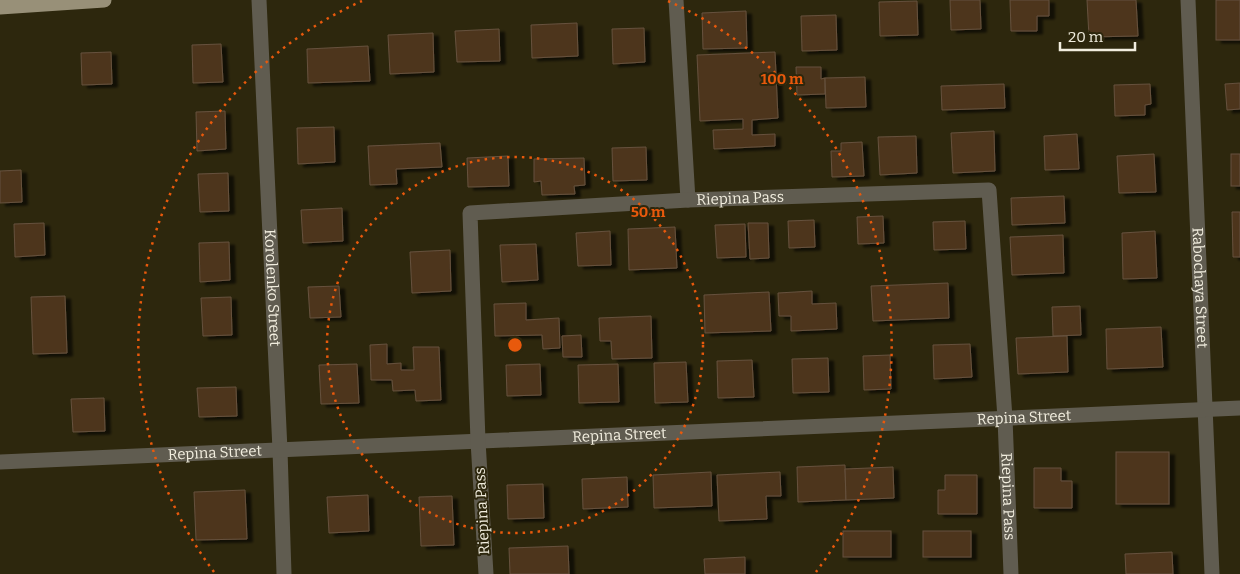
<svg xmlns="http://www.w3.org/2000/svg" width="1240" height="574" font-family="Bitter,serif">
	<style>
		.building { fill: #4d361f; stroke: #66513d; filter: url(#shadow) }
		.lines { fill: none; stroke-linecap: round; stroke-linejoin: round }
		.minor { stroke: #605c50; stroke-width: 15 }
		.major { stroke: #989078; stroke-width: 15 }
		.ring { fill: none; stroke: #e8590c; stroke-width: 2.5; stroke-dasharray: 2.5 5 }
		.labels { text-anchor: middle; stroke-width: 4; stroke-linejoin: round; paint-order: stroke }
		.street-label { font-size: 15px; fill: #f2eedf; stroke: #2d270d }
		.centre { fill: #e8590c; stroke: #2d270d; stroke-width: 2.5 }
		.ring-label { font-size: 15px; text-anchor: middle; font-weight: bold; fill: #e8590c; stroke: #2d270d; stroke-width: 4; stroke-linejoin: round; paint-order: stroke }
	</style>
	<defs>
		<filter id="shadow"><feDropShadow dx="5.5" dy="3" stdDeviation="1" flood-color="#0009"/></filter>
	</defs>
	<rect width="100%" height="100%" fill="#2d270d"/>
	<!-- building -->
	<g class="building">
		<polygon points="950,0 980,0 981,29 951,30"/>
		<polygon points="1010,0 1049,0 1049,16 1037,16 1037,31 1011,31"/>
		<polygon points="1087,0 1136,0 1138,36 1089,37"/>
		<rect x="1216" y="0" width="24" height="40"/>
		<polygon points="917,1 918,35 880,36 879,2"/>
		<polygon points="746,11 747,48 703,49 702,13"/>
		<polygon points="836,15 837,50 802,51 801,16"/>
		<polygon points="577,23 578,56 532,58 531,25"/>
		<polygon points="644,28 645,62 613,64 612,29"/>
		<polygon points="499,29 500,61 457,62 455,31"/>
		<polygon points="433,33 434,72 390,74 388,35"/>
		<polygon points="221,44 223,82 193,83 192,45"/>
		<polygon points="368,46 370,81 308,83 307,49"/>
		<polygon points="111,52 112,84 82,85 81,53"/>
		<polygon points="775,52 778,118 752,120 752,135 775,134 775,146 714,149 713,130 743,129 743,119 700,121 697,55"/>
		<polygon points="796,67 821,67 821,79 825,78 825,94 797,95"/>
		<polygon points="865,77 866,107 826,108 825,78"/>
		<polygon points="1240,83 1240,109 1227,110 1225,84"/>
		<polygon points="1004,84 1005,108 942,110 941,86"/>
		<polygon points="1150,84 1151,104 1145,105 1145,115 1115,116 1114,85"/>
		<polygon points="225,111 226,149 197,151 196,112"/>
		<polygon points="334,127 335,162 298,164 297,128"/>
		<polygon points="994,131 995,171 953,173 951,133"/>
		<polygon points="1077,134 1079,169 1045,170 1044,136"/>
		<polygon points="916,136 917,173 880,175 878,137"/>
		<polygon points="862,142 864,176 832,177 831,151 841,151 841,143"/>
		<polygon points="440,143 442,167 396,169 397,184 370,185 368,146"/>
		<polygon points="646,147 647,180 613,181 612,148"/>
		<polygon points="1154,154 1156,192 1119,193 1117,156"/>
		<rect x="1231" y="154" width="9" height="32"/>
		<polygon points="508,156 509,186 468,187 467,158"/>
		<polygon points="584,158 585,185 574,186 575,194 542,195 541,181 534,182 534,159"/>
		<polygon points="21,170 22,202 0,203 0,171"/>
		<polygon points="228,173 229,211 200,212 198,174"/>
		<polygon points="1064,196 1065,223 1012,225 1011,198"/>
		<polygon points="342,208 343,241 303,243 301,210"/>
		<polygon points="1232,212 1240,212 1240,257 1233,257"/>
		<polygon points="883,216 884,243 858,244 857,217"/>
		<polygon points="814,220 815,247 789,248 788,221"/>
		<polygon points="965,221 966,249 934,250 933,222"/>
		<polygon points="44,223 45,255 15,257 14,224"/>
		<polygon points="748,223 768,223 769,258 750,259"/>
		<polygon points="745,224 746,257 717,258 715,225"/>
		<polygon points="675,227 677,268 629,270 628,229"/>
		<polygon points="610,231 611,265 578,266 576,233"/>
		<polygon points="1155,231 1157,278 1123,279 1122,233"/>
		<polygon points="1063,235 1064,273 1012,275 1010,237"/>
		<polygon points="229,242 230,280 200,282 199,243"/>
		<polygon points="536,244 538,280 502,282 500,245"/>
		<polygon points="450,250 451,291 412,293 410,252"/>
		<polygon points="948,283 949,318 873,321 871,286"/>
		<polygon points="339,286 341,317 310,318 308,287"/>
		<polygon points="812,291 812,304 836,303 837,329 791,331 791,316 779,316 778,293"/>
		<polygon points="769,292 771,331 705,333 704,295"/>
		<polygon points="65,296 67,353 33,354 31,297"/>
		<polygon points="231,297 232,335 203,336 201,298"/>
		<polygon points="526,303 526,320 559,318 560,348 543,349 542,335 495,336 494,304"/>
		<polygon points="1080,306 1081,335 1053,336 1052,307"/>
		<polygon points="651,316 652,358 612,359 611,341 600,341 599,318"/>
		<polygon points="1161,327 1163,367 1107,369 1106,329"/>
		<polygon points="581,335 582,357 563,357 562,336"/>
		<polygon points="1067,336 1068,372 1018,374 1016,338"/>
		<polygon points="387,344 387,364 401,363 401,370 414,370 413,347 439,347 441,400 416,401 415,390 393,391 392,380 371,380 370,345"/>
		<polygon points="970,344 972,377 934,379 933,345"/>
		<polygon points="890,355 891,389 864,390 863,356"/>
		<polygon points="828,358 829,392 793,393 792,359"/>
		<polygon points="752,360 754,397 718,398 717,361"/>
		<polygon points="686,362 688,402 655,403 654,363"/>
		<polygon points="357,364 359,403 321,404 319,365"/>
		<polygon points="540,364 541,395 507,396 506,365"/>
		<polygon points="618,364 619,402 579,403 578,365"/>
		<polygon points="236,387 237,416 199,417 197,388"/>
		<polygon points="104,398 105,431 73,432 71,399"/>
		<rect x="1116" y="452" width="53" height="52"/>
		<polygon points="845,465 846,500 798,502 797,467"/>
		<polygon points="893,467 894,498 846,500 845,469"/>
		<polygon points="1034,468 1061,468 1061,481 1072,481 1072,508 1034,508"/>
		<polygon points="711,472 712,506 654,508 653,475"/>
		<polygon points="780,472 781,496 766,496 767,519 719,521 717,475"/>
		<polygon points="945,475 977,475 977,514 938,514 938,490 945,490"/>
		<polygon points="627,477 628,507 583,509 582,479"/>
		<polygon points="543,484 544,518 508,519 507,485"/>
		<polygon points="245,490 247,539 196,540 194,492"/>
		<polygon points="368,495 369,531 329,533 327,497"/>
		<polygon points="452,496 454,545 421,546 419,497"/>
		<rect x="843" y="531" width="48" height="26"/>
		<rect x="923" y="531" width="48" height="26"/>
		<polygon points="568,546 569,574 510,574 509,548"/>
		<polygon points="1172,552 1173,574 1126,574 1125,554"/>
		<polygon points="745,557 745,574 705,574 704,559"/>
	</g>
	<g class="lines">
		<!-- minor -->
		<g class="minor">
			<path id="s1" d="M259,0l21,450 4,124"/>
			<polyline points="676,0 688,200"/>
			<path id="s2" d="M1188,0l24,574"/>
			<path id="s3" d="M0,462l1240,-54"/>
			<path id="s4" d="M486,574l-8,-133 -8,-228 218,-13 301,-10 16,228 6,156"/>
		</g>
		<!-- major -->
		<polyline class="major" points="0,7 104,0"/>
	</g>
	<!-- distance rings -->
	<g class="ring">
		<circle cx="515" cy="345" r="188"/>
		<path d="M214 572A377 377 0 0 1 362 1M668 1A377 377 0 0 1 816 572"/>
	</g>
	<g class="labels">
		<!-- street labels -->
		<g class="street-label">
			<text dy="5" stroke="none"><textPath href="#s4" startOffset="632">Riepina Pass</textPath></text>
			<text dy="5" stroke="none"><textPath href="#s1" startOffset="288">Korolenko Street</textPath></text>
			<text dy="5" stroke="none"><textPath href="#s2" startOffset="288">Rabochaya Street</textPath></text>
			<text dy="5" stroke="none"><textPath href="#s3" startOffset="1025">Repina Street</textPath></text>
			<text dy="5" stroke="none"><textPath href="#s3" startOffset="620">Repina Street</textPath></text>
			<text dy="5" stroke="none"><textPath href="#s3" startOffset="215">Repina Street</textPath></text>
			<text dy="5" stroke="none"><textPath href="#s4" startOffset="1188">Riepina Pass</textPath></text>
			<text transform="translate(482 511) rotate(-93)" y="5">Riepina Pass</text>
		</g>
	</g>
	<circle cx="515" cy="345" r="8" class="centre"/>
	<g class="ring-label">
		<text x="782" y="84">100 m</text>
		<text x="648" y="217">50 m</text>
	</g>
	<!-- scale -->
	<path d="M1060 42v8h75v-8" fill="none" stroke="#f2eedf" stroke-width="2.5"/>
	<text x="1068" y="42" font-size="15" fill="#f2eedf" stroke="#2d270d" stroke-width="4" paint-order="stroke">20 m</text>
</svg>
